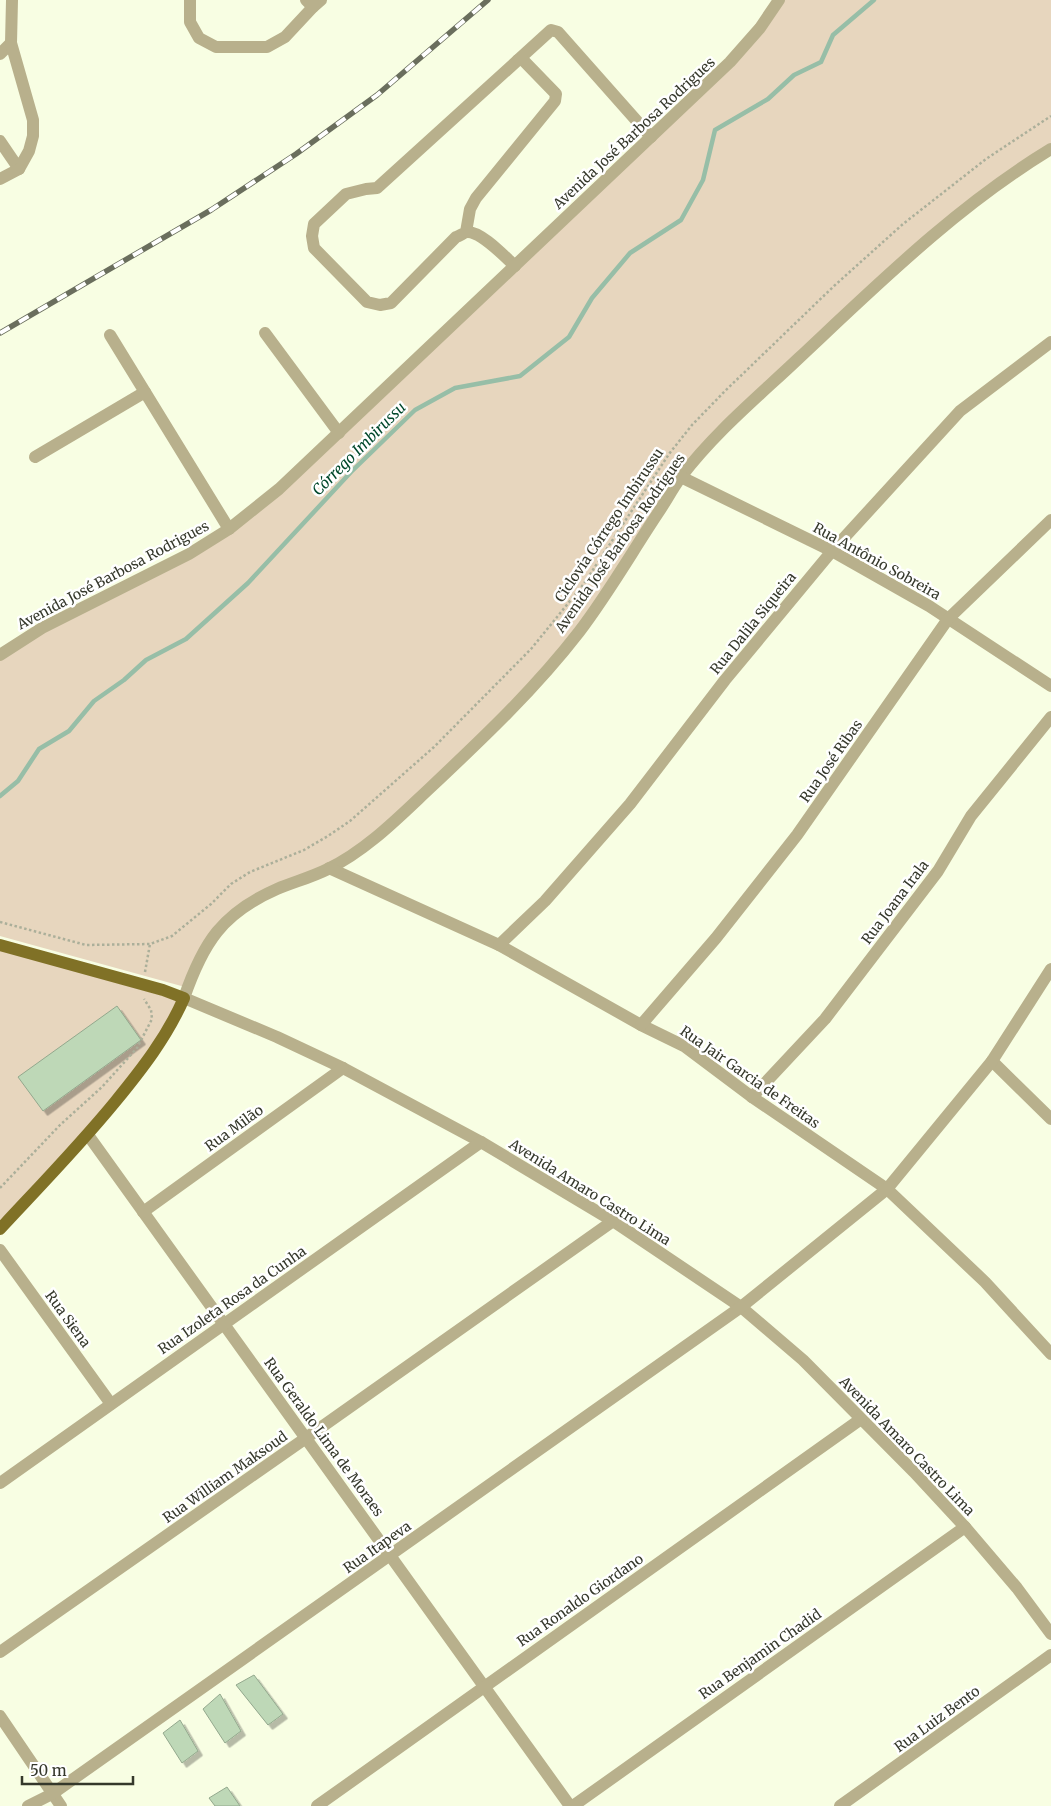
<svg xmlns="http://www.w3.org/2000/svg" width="1051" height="1806" font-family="Merriweather,serif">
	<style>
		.green { fill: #e7d6be }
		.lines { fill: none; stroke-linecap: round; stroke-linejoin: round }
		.stream { stroke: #97bea7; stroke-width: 4.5 }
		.building { fill: #bed8b7; stroke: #93a88d; filter: url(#shadow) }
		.path { stroke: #abaf9a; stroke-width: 2.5; stroke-dasharray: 2.5 2.5; stroke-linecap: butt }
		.minor { stroke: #b8b08c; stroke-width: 12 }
		.major { stroke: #807126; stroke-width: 12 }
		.rail-casing { stroke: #6a6e5d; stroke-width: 5.5 }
		.rail { stroke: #fff; stroke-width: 4; stroke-dasharray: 11; stroke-linecap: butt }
		.labels { text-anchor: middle; stroke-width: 5; stroke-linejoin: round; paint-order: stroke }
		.street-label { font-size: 14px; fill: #35382b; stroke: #fff }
		.water-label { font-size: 15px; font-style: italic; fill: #00482b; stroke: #fff }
	</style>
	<defs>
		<filter id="shadow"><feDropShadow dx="4.5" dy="4.5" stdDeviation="0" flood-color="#0004"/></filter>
	</defs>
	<rect width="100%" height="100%" fill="#f8fee3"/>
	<!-- green -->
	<g class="green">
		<polygon points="780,0 1051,0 1051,145 1031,157 719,431 621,569 539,677 375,835 335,860 233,912 185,987 0,936 0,651 194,546 234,521 285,481 735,54"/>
		<polygon points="0,950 164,996 180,1002 144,1063 0,1225"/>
	</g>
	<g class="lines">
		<!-- stream -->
		<polyline class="stream" points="0,796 18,781 39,749 69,731 94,701 124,680 146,660 186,639 248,583 351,472 415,410 455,388 520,376 569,337 592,298 630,253 681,220 703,180 715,130 768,99 794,75 821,62 833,35 874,0"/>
	</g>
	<!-- building -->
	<g class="building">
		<polygon points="117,1006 141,1040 43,1111 18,1077"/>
		<polygon points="254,1675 283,1714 268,1725 236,1685"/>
		<polygon points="220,1694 241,1731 225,1743 203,1709"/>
		<polygon points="180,1720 198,1751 182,1763 163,1733"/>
		<polygon points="227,1787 240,1806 215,1806 209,1798"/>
	</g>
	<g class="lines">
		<!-- path -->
		<g class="path">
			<polyline points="0,922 86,945 150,944 172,936 211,904 231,884 250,872 304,850 328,836 350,821 434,747 531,649 583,585 669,454 692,425 725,391 834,286 903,224 986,159 1051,116"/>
			<polyline points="145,972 150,944"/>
			<polyline points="0,1188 60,1125 102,1087 137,1048 152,1019 151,1010 144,999"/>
		</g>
		<!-- minor -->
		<g class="minor">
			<polyline points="190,0 190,22 199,38 216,47 267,47 285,37 313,7"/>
			<polyline points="306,0 313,7 321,0"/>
			<polyline points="0,54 11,43"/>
			<polyline points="518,60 551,30 558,32 651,137"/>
			<polyline points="0,141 19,169 29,151 33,136 33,120 11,43 12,0"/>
			<path d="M1051,149c-94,57 -172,134 -252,209 -40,38 -84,74 -118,119 -8,11 -15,24 -23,36 -26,39 -50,81 -79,119 -44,57 -97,107 -149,156 -31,29 -63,62 -102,81 -16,8 -34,13 -51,20 -55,24 -74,54 -93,109l93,39 66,31 138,74 132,79 128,86 62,53 111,112 51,55 52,61 34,46"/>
			<polyline points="0,179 19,169"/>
			<path d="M466,232l4,-23 6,-11 79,-97 1,-7 -33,-34h-5l-141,128 -11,1 -20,5 -32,30 -2,12 2,12 53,54 13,3 11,-2 65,-66c4,-1 7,-4 11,-5 14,-1 38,25 48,34"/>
			<polyline points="265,333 339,433"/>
			<polyline points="110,335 229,529"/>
			<polyline points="35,457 145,392"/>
			<polyline points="681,477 832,551 929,606 1051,686"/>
			<polyline points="0,655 42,628 189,554 229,529 279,489 730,62 760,28 779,0"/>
			<polyline points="329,868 499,945 641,1025 684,1046 752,1097 887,1189 985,1282 1051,1354"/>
			<polyline points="499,945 545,901 630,804 725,680 832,551 960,411 1051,342"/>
			<polyline points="641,1025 716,938 797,835 948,619 1051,520"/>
			<polyline points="992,1061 1051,1119"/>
			<polyline points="752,1097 825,1019 938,871 971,816 1051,717"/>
			<polyline points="88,1135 570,1806"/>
			<polyline points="143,1212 343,1068"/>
			<polyline points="0,1250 111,1404"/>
			<polyline points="0,1483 481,1142"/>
			<polyline points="0,1652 306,1438 613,1221"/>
			<polyline points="0,1716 61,1806"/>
			<polyline points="28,1806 52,1794 741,1307 887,1189 992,1061 1051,969"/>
			<polyline points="317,1806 861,1419"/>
			<polyline points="573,1806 965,1527"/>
			<polyline points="840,1806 1051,1655"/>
		</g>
		<!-- major -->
		<path class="major" d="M0,945l163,45 21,8c-17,39 -42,71 -69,104 -36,44 -76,85 -115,127"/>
		<defs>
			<polyline id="rail" points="0,333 211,210 296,154 377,95 488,0"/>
		</defs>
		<!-- rail casing -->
		<use href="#rail" class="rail-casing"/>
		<!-- rail -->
		<use href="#rail" class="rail"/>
	</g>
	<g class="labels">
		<!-- street labels -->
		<g class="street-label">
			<text transform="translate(634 133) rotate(-43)" y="5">Avenida José Barbosa Rodrigues</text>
			<text transform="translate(609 525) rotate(-56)" y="5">Ciclovia Córrego Imbirussu</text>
			<text transform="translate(620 543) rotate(-55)" y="5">Avenida José Barbosa Rodrigues</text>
			<text transform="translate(877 561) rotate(29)" y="5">Rua Antônio Sobreira</text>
			<text transform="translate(113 575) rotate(-28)" y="5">Avenida José Barbosa Rodrigues</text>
			<text transform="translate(753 623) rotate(-51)" y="5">Rua Dalila Siqueira</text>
			<text transform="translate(831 761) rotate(-55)" y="5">Rua José Ribas</text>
			<text transform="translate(895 902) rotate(-53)" y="5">Rua Joana Irala</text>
			<text transform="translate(750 1077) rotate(35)" y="5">Rua Jair Garcia de Freitas</text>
			<text transform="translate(234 1128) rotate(-36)" y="5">Rua Milão</text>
			<text transform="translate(590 1192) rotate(32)" y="5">Avenida Amaro Castro Lima</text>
			<text transform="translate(232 1300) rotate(-35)" y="5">Rua Izoleta Rosa da Cunha</text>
			<text transform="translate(68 1319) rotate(54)" y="5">Rua Siena</text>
			<text transform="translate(324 1437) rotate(54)" y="5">Rua Geraldo Lima de Moraes</text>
			<text transform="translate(907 1446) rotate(46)" y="5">Avenida Amaro Castro Lima</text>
			<text transform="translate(225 1477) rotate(-35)" y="5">Rua William Maksoud</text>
			<text transform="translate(377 1547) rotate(-35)" y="5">Rua Itapeva</text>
			<text transform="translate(580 1600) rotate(-35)" y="5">Rua Ronaldo Giordano</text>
			<text transform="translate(760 1654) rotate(-35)" y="5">Rua Benjamin Chadid</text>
			<text transform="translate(937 1719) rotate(-36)" y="5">Rua Luiz Bento</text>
		</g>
		<!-- water labels -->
		<g class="water-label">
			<text transform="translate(359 449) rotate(-45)" y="5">Córrego Imbirussu</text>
		</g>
	</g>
	<!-- scale -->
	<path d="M22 1776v8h111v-8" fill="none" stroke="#35382b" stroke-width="2.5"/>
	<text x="30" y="1776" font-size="15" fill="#35382b" stroke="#ffffff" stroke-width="4" paint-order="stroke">50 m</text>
</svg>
